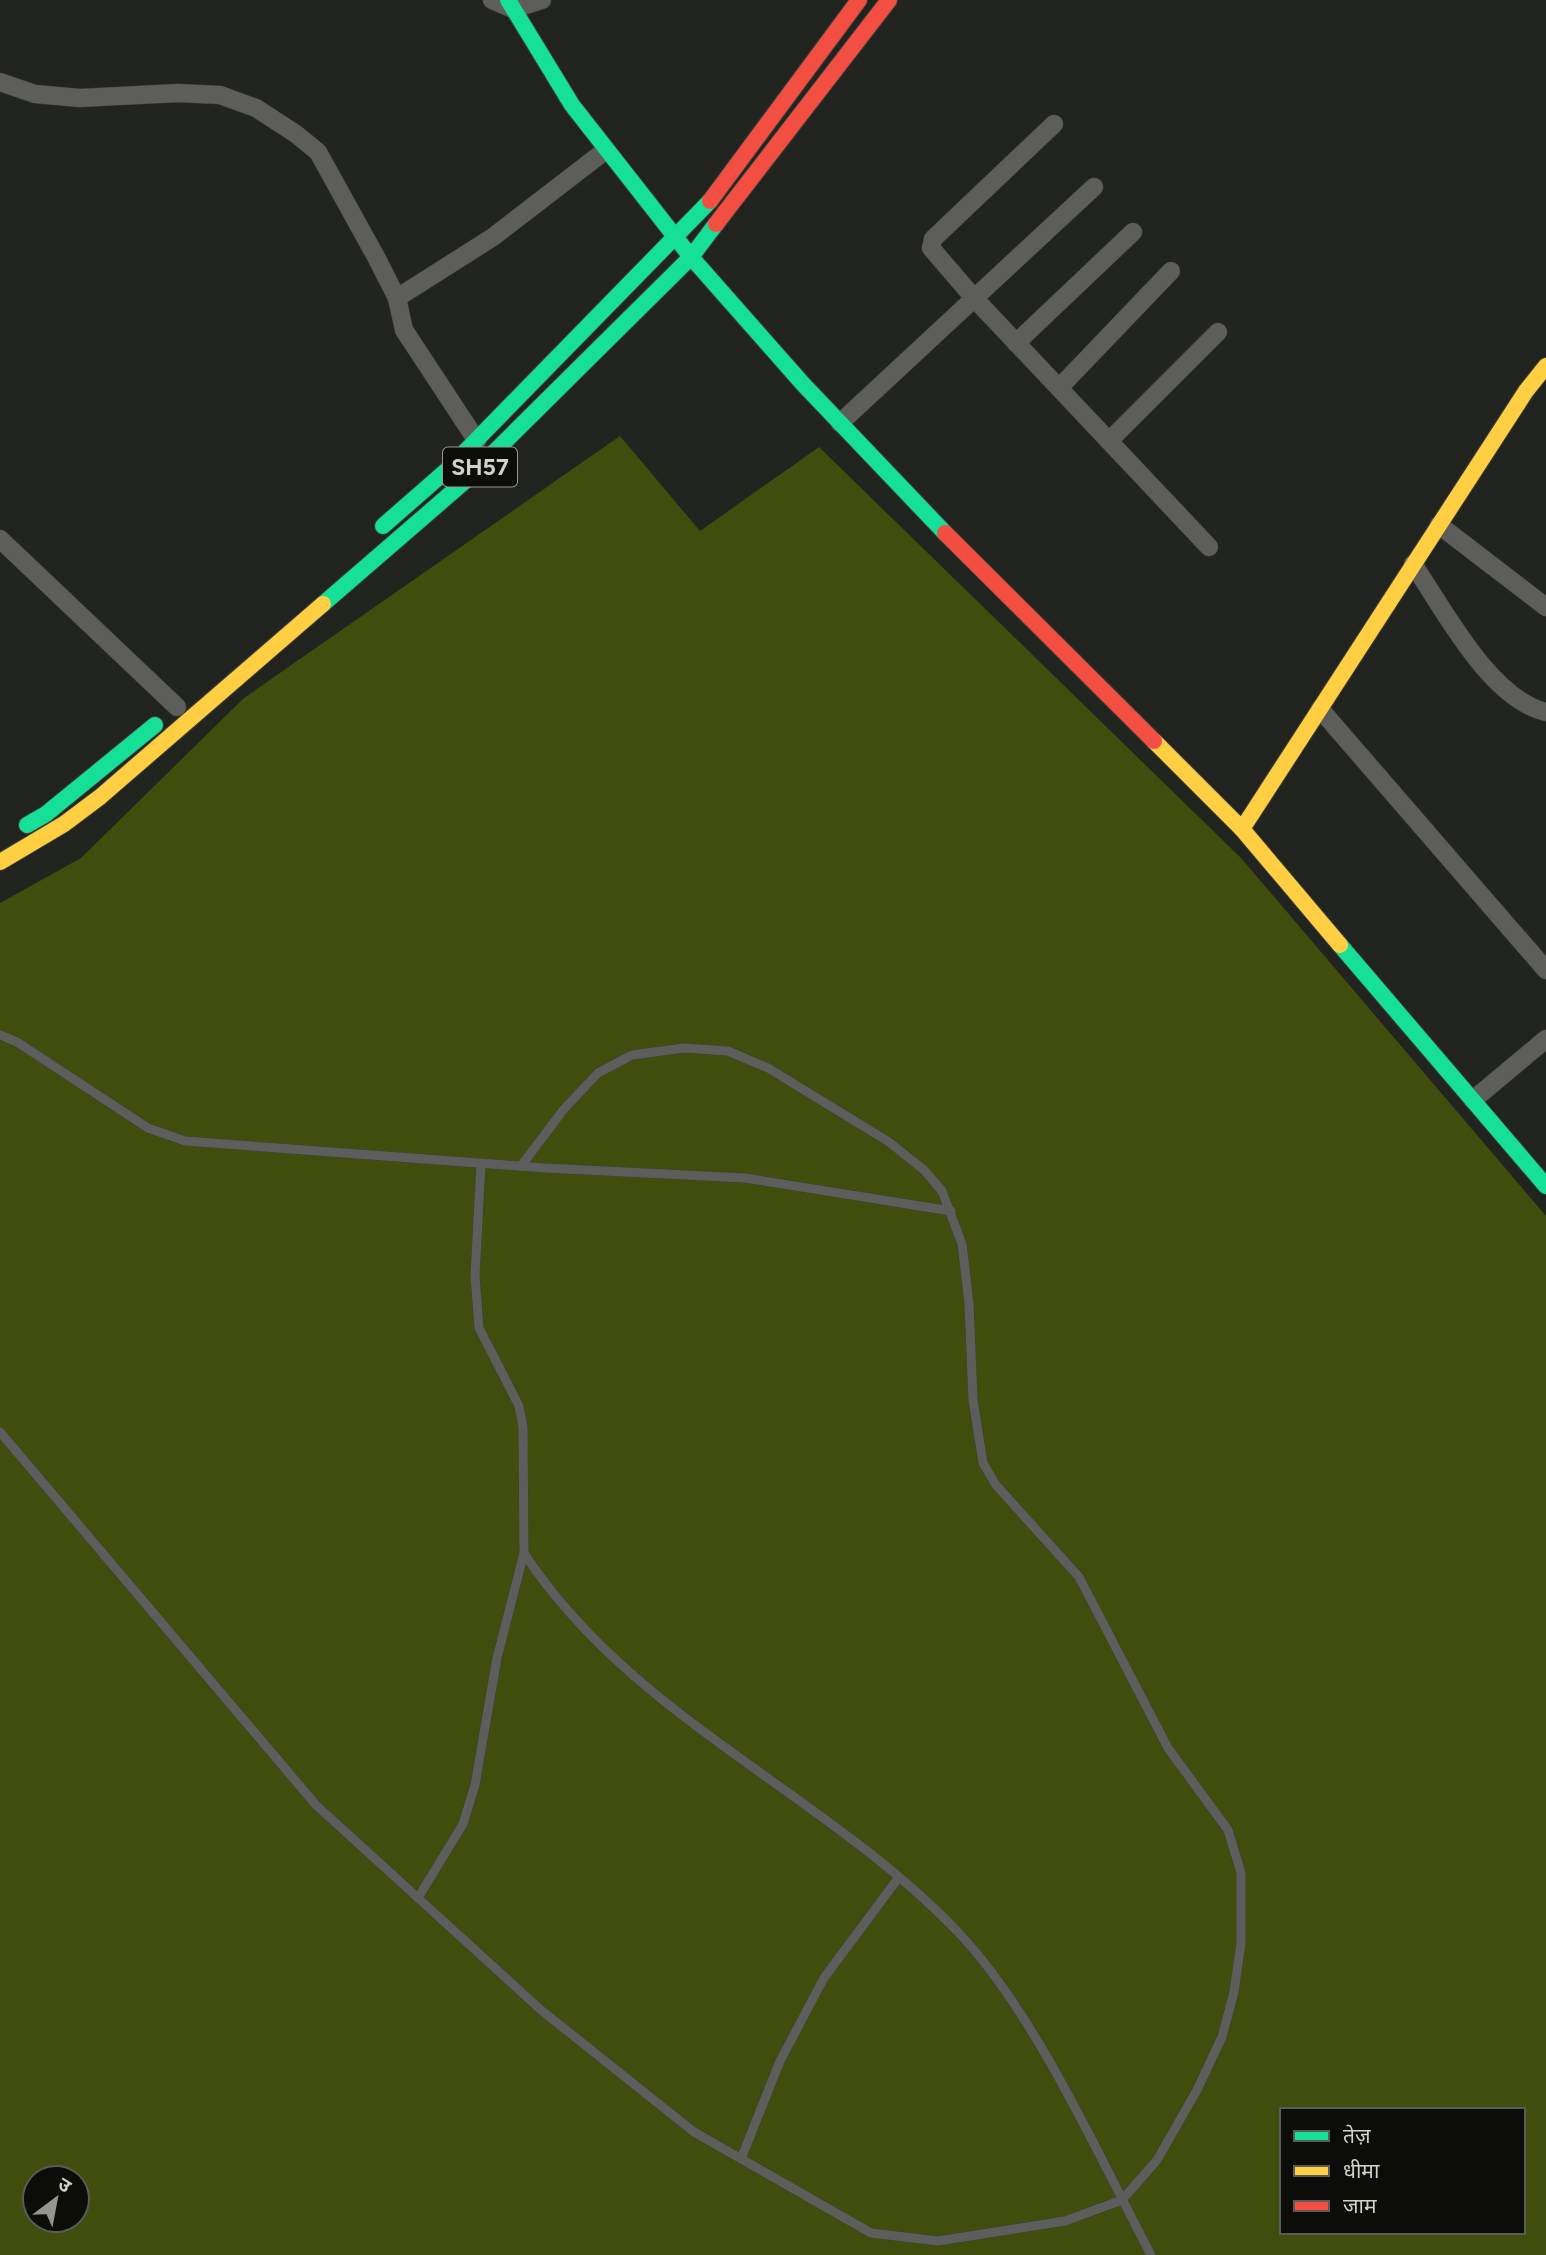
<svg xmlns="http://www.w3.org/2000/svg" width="1546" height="2255" font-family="Figtree,'Noto Sans Devanagari',sans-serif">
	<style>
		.green { fill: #404d0d; fill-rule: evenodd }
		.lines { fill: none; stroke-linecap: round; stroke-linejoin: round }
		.lane-casing { stroke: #3e3f3b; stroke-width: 10 }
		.street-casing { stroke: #3e3f3b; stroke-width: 19 }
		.fast-casing { stroke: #3e3f3b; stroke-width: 18 }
		.slow-casing { stroke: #3e3f3b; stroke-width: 18 }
		.jam-casing { stroke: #3e3f3b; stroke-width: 18 }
		.lane { stroke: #5d5e5b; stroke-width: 9 }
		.street { stroke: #5d5e5b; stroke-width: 18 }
		.fast { stroke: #16e098; stroke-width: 16 }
		.slow { stroke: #ffcf43; stroke-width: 16 }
		.jam { stroke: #f24e42; stroke-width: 16 }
		.labels { text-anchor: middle; stroke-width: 7; stroke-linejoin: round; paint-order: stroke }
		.shield { fill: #0c0d09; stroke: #969792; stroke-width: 2 }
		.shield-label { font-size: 23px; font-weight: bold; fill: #d1d2cc }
	</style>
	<rect width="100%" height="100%" fill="#21231e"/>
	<!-- green -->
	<path class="green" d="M620,436l80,95 119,-84 422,411 305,358v1039h-1546v-1352l81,-45 163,-160zM1282,2110h241v122h-241zM35,2178h42v42h-42z"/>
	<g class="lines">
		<defs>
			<g id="lane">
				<polyline points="0,1035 17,1042 148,1128 185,1141 545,1168 745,1178 951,1211"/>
				<polyline points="0,1432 316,1805 541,2010 694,2132 871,2233 938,2241 1065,2221 1122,2200 1157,2160 1197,2090 1222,2037 1234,1992 1241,1943 1241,1873 1228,1830 1168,1748 1079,1577 996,1485 983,1463 973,1400 969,1303 962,1244 942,1191 924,1170 889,1142 768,1068 728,1051 684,1048 632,1055 598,1073 564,1109 521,1166"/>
				<path d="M524,1553c106,163 299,239 432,377 79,82 141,223 195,325"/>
				<polyline points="418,1898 463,1824 475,1785 497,1658 524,1553 523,1427 519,1406 479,1328 475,1276 481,1163"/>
				<polyline points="741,2159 780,2061 824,1978 899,1877"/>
			</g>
			<g id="street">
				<polyline points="492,0 513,9 542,0"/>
				<polyline points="0,82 35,94 80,98 178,93 220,95 256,108 296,134 318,152 375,255 397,298 404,330 477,441"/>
				<polyline points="1054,124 933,239 931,248 974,298 1209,547"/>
				<polyline points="397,298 493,237 606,150"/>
				<polyline points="1016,343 1133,232"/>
				<polyline points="1059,388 1171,271"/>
				<polyline points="840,423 1094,187"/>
				<polyline points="1109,441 1218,332"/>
				<polyline points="1439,525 1546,607"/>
				<polyline points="0,539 177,707"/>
				<path d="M1413,564c32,47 77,135 133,148"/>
				<polyline points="1320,709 1546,970"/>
				<polyline points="1473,1100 1546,1039"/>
			</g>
			<g id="fast">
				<polyline points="508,0 572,105 691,257 803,384 945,533"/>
				<polyline points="383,526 447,470 710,201"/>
				<polyline points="323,604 464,482 691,257 716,224"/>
				<polyline points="27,825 46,814 155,725"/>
				<polyline points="1340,945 1546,1186"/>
			</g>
			<g id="slow">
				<polyline points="1154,741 1242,829 1340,945"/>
				<polyline points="1242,829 1526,391 1546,366"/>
				<polyline points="0,862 64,824 100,797 323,604"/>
			</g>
			<g id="jam">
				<polyline points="710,201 859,0"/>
				<polyline points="716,224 889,0"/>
				<polyline points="945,533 1154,741"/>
			</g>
		</defs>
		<!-- lane casing -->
		<use href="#lane" class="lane-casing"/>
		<!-- street casing -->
		<use href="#street" class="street-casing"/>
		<!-- fast casing -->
		<use href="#fast" class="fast-casing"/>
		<!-- slow casing -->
		<use href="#slow" class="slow-casing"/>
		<!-- jam casing -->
		<use href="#jam" class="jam-casing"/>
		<!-- lane -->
		<use href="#lane" class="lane"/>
		<!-- street -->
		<use href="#street" class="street"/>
		<!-- fast -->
		<use href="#fast" class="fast"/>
		<!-- slow -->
		<use href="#slow" class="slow"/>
		<!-- jam -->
		<use href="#jam" class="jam"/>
	</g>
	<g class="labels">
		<!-- shield labels -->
		<rect class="shield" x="443" y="447.5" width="74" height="39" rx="5"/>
		<g class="shield-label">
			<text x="480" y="475">SH57</text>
		</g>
	</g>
	<!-- legend -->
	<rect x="1280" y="2108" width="245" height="126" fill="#0c0d09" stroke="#5b5c57" stroke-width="2"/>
	<rect x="1294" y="2131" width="35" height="10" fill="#16e098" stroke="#5b5c57" stroke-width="2"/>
	<text x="1343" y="2143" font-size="21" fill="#d1d2cc">तेज़</text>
	<rect x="1294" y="2166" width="35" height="10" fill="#ffcf43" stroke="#5b5c57" stroke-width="2"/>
	<text x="1343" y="2178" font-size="21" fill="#d1d2cc">धीमा</text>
	<rect x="1294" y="2201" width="35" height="10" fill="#f24e42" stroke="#5b5c57" stroke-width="2"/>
	<text x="1343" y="2213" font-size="21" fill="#d1d2cc">जाम</text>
	<!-- north arrow -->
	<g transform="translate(56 2199) rotate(32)"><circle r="33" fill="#0c0d09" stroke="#5b5c57" stroke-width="2"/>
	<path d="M0-5L12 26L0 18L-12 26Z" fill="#93958f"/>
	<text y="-10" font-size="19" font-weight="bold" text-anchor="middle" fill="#d1d2cc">उ</text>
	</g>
</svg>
